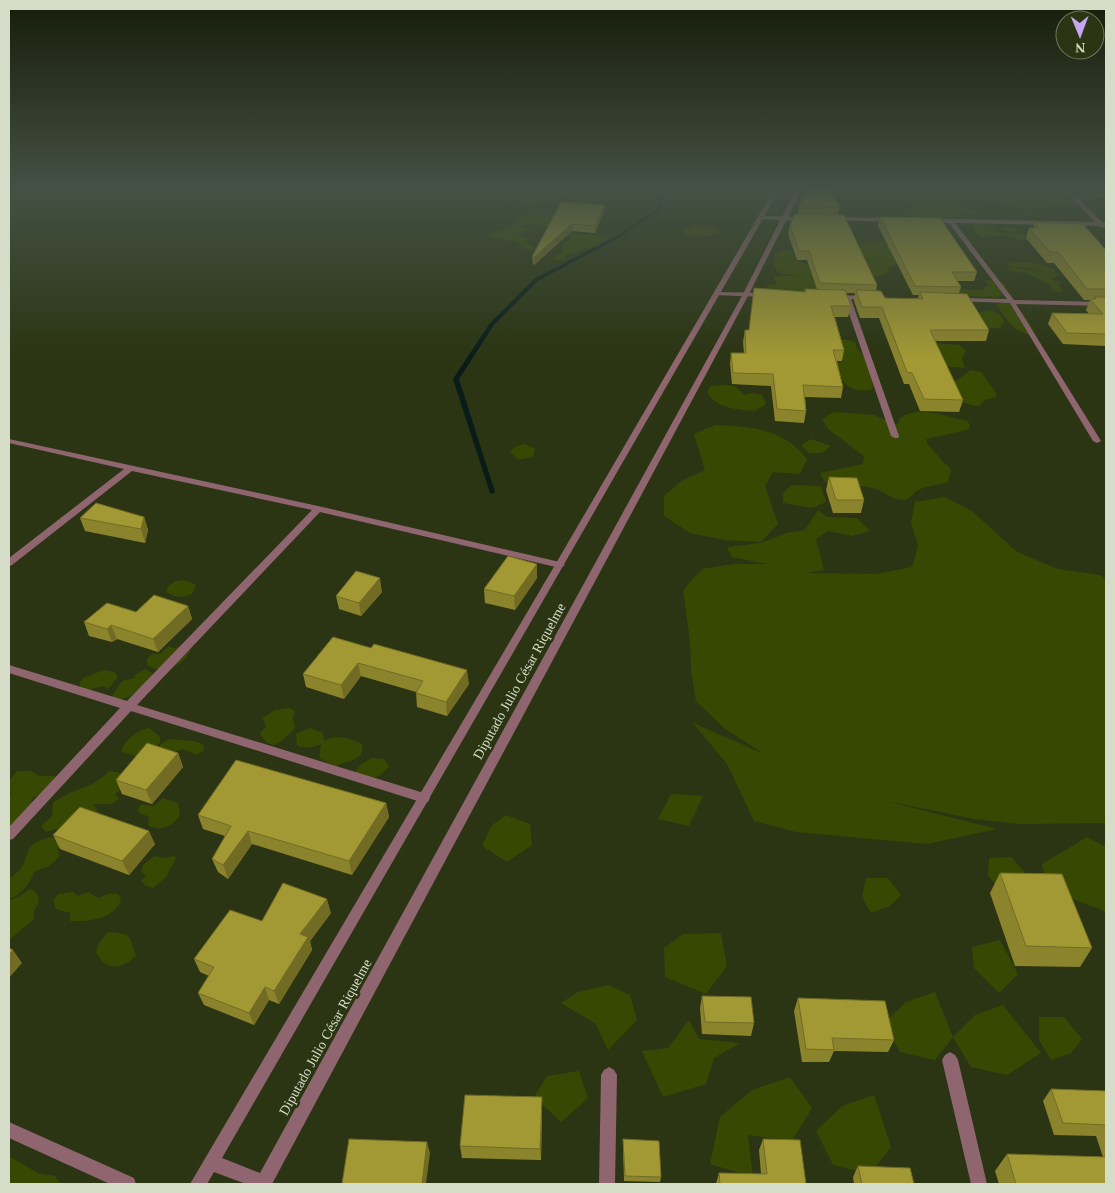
<svg xmlns="http://www.w3.org/2000/svg" width="1115" height="1193" font-family="'Times New Roman',serif">
	<style>
		.green { fill: #374803 }
		.lines { fill: none; stroke-linecap: round; stroke-linejoin: round }
		.stream { fill: #0a1c1a; fill-rule: evenodd }
		.minor { fill: #8f666f; fill-rule: evenodd }
		.tertiary { fill: #8f666f; fill-rule: evenodd }
		.wall { fill: #8c842d }
		.shaded-wall { fill: #726b24 }
		.building { fill: #a39934; stroke: #726b24 }
		.labels { text-anchor: middle; stroke-width: 5; stroke-linejoin: round; paint-order: stroke }
		.street-label { font-size: 14px; fill: #d5ddc9; stroke: #2b3513 }
	</style>
	<rect width="100%" height="100%" fill="#2b3513"/>
	<!-- green -->
	<g class="green">
		<polygon points="548,191 576,193 576,197 556,198 547,195 548,197 547,201 526,206 518,200 526,196 544,195 543,193"/>
		<path d="M909,191h158l8,13 -51,5 -30,-7 -46,-5 14,11 15,3 -1,3 -16,-1v4c-17,3 -38,4 -54,-5l9,-3 -6,-10 5,-5h5z"/>
		<polygon points="542,212 558,216 553,227 529,224 522,227 532,230 515,235 530,238 525,242 538,249 530,250 521,247 518,242 493,238 490,234 508,228 518,222 517,218 532,216"/>
		<polygon points="983,223 996,228 992,230 998,233 1011,232 1002,230 1002,227 1017,228 1022,230 1012,232 1025,235 1028,240 1017,240 1015,238 999,234 1000,236 981,237 976,233 972,225"/>
		<polygon points="697,225 719,230 718,234 708,236 684,235 682,230"/>
		<polygon points="589,234 607,237 608,239 599,245 566,255 564,257 567,259 564,261 553,260 552,258 563,252 561,250 563,248 564,242 572,239 568,235"/>
		<polygon points="886,241 901,262 890,267 888,272 873,278 858,250 861,242"/>
		<polygon points="785,250 792,251 794,259 810,266 820,275 804,276 821,277 818,293 768,290 767,284 777,285 773,276 799,276 779,273 774,266 775,253"/>
		<path d="M1026,262c11,2 21,2 31,10l-7,1h8l1,3 -10,3 11,3 -1,4 4,5 -10,1 -2,-7 -24,-12 -18,-2v-4l38,6 -14,-4 -24,-3 -2,-3z"/>
		<polygon points="986,280 1003,282 1007,289 999,297 957,296 955,289 981,290 989,285"/>
		<path d="M1003,301c17,3 25,19 33,34 -21,0 -29,-14 -39,-30z"/>
		<path d="M990,310c7,2 11,4 14,11l-4,7h-39l15,-15z"/>
		<path d="M838,338l17,4c2,8 7,11 11,17 3,7 6,20 7,28l-3,3c-24,2 -26,-8 -38,-25l11,-4z"/>
		<polygon points="932,343 959,345 966,350 962,359 965,368 932,365"/>
		<path d="M971,370l11,2c4,9 12,15 15,25l-12,3 -6,6c-16,-1 -23,-7 -32,-19z"/>
		<path d="M724,385l11,1 10,9 8,-2 9,2 4,9 -11,7c-17,-1 -40,-3 -48,-19l4,-6z"/>
		<path d="M834,412l40,3 24,10 2,-7c19,-13 46,-1 68,3l2,6 -3,3 -41,9 2,6 23,25 -3,12c-9,3 -23,4 -30,8 -6,3 -7,10 -16,10 -10,0 -15,-7 -24,-10 -17,-7 -36,-3 -53,-8l-5,-9 43,-9 1,-8 -36,-27 -6,-10z"/>
		<path d="M715,425c34,1 70,4 92,34l-7,15 -27,-2 -8,14 13,38 -17,18 -37,-2 -34,-7 -26,-17v-20l17,-15 24,-11 -11,-36z"/>
		<polygon points="811,439 831,446 822,453 809,453 801,445"/>
		<polygon points="524,444 535,449 533,457 518,460 510,451 515,447"/>
		<polygon points="791,485 821,486 826,502 812,508 783,503 783,494"/>
		<polygon points="944,497 972,511 1017,552 1058,569 1100,575 1106,579 1106,823 1021,824 974,819 886,801 997,829 927,844 796,832 754,821 727,764 693,723 764,754 725,729 696,701 691,670 690,641 683,590 702,569 733,564 767,564 732,557 727,547 761,543 787,533 805,530 818,510 827,517 857,518 870,531 852,536 828,531 816,539 824,570 806,573 876,574 912,567 918,546 911,523 915,502"/>
		<path d="M184,580l12,5 -4,9c-10,4 -16,4 -26,-2l2,-6 8,-5z"/>
		<path d="M181,645l10,2c-4,19 -29,28 -44,18v-6l5,-5h8l9,-8 5,2z"/>
		<polygon points="146,669 160,678 154,688 141,688 129,697 117,700 112,696 122,681 134,678 136,674"/>
		<polygon points="104,670 115,672 118,677 108,689 104,686 86,690 80,687 80,682 83,678"/>
		<polygon points="290,708 295,711 293,719 295,728 283,740 274,745 267,743 260,734 266,726 262,718 275,710"/>
		<path d="M149,728l11,9v5l-6,9 -20,5 -13,-5c5,-12 15,-20 28,-23z"/>
		<path d="M310,728l13,5 1,8c13,-7 26,-3 39,4l-2,10 -8,5 -18,6 -16,-8 2,-14c-7,4 -16,5 -24,1l-1,-11z"/>
		<polygon points="171,739 194,741 204,745 203,751 197,755 182,749 168,754 156,751 163,742"/>
		<polygon points="372,758 384,759 389,767 379,776 372,778 355,772 361,764"/>
		<polygon points="17,771 31,771 39,776 54,776 59,784 40,796 34,797 32,800 35,809 25,822 9,829 9,797 11,795 9,781"/>
		<path d="M109,771l13,2 4,13 -11,8 4,5 -7,5h-18l3,6 -2,7 -30,13 -9,-1 -10,3 -5,-6 11,-10 1,-13c19,-15 42,-15 56,-32z"/>
		<polygon points="671,794 703,796 689,826 658,819"/>
		<path d="M163,798l15,5 2,12c-8,12 -18,16 -32,11l1,-9 -11,-5v-3l3,-5 13,2z"/>
		<polygon points="506,815 530,824 532,845 507,862 482,846 491,826"/>
		<path d="M51,837l10,5 -4,8 3,6 -11,10 -14,5c-6,13 -12,23 -26,28v-21c22,-12 13,-26 26,-35 4,-3 11,-4 16,-6z"/>
		<polygon points="1087,837 1106,847 1106,912 1048,889 1042,864"/>
		<polygon points="154,856 164,858 174,856 176,858 166,877 153,888 146,886 141,881 146,875 141,871 143,865"/>
		<polygon points="1011,857 1026,874 999,890 988,875 989,858"/>
		<polygon points="866,878 888,878 901,895 890,906 871,913 862,897"/>
		<path d="M29,889c7,2 9,5 10,13l-5,9v8l-25,21v-40l11,-4z"/>
		<path d="M73,892l5,4 10,-4 10,6 13,-5 7,1 3,5c-5,20 -34,23 -51,22v-8l-14,-4 -3,-8 5,-7z"/>
		<path d="M108,932l17,2 5,4 6,18c-16,13 -28,16 -40,-3l2,-9z"/>
		<polygon points="721,933 727,966 706,994 665,977 664,948 683,934"/>
		<polygon points="1000,940 1018,974 999,993 974,968 972,947"/>
		<polygon points="609,985 630,995 637,1020 608,1050 596,1024 561,1003 578,992"/>
		<polygon points="935,992 953,1037 975,1015 1003,1005 1041,1053 1007,1075 971,1067 953,1037 935,1060 900,1052 884,1023 906,1002"/>
		<polygon points="1039,1017 1064,1017 1082,1039 1071,1053 1051,1060 1039,1040"/>
		<polygon points="689,1020 699,1039 740,1043 714,1058 706,1084 663,1097 642,1051 668,1048"/>
		<polygon points="579,1071 588,1098 561,1122 534,1097 547,1076"/>
		<polygon points="790,1077 812,1108 792,1141 748,1135 753,1177 710,1164 720,1117 752,1090"/>
		<polygon points="874,1095 891,1147 870,1174 833,1165 816,1131 842,1106"/>
		<polygon points="9,1156 38,1173 55,1176 60,1184 9,1184"/>
	</g>
	<g class="lines">
		<!-- stream -->
		<polygon class="stream" points="655,191 659,191 663,208 620,237 538,281 494,325 459,379 495,492 492,494 490,493 453,379 490,323 534,279 618,235 660,207"/>
		<!-- minor -->
		<g class="minor">
			<polygon points="1065,191 1071,191 1102,222 1106,222 1106,226 1102,228 1098,226 955,223 1014,300 1106,302 1106,306 1016,304 1101,441 1097,443 1093,441 1010,303 955,301 954,300 957,298 1007,299 949,223 930,223 927,221 930,219 950,219 1095,222"/>
			<polygon points="760,216 805,217 808,219 805,221 758,219 758,217"/>
			<polygon points="832,217 893,218 896,220 893,222 830,220 830,218"/>
			<polygon points="718,292 765,293 768,295 765,297 716,295 716,293"/>
			<polygon points="835,295 868,296 871,298 868,300 851,299 899,436 898,438 895,438 891,436 844,299 833,298 833,296"/>
			<polygon points="9,439 318,506 560,562 565,565 560,568 320,512 137,705 424,793 428,794 430,798 428,802 424,803 131,711 13,839 9,840 9,827 120,708 9,673 9,665 127,701 312,510 132,471 12,565 9,566 9,558 124,469 9,443"/>
			<polygon points="950,1052 955,1055 958,1060 987,1184 971,1184 942,1060 945,1055"/>
			<polygon points="609,1067 614,1070 617,1075 615,1184 599,1184 601,1075 604,1070"/>
			<polygon points="9,1122 134,1178 136,1184 110,1184 9,1138"/>
		</g>
		<!-- tertiary -->
		<polygon class="tertiary" points="773,191 779,191 222,1158 260,1173 743,294 795,191 801,191 749,294 272,1184 246,1184 214,1172 207,1184 190,1184 555,565"/>
	</g>
	<!-- wall -->
	<g class="wall">
		<polygon points="1093,191 1106,191 1106,198 1100,198"/>
		<polygon points="561,202 604,212 595,233 572,231 534,265 533,264 532,257"/>
		<polygon points="799,206 840,207 838,214 877,285 876,291 885,298 918,298 919,295 913,295 878,226 880,217 977,272 974,281 957,281 961,287 959,293 989,330 986,341 935,341 963,400 959,412 920,411 909,384 904,384 879,318 860,318 854,301 855,293 846,293 851,306 848,317 835,317 844,350 842,361 837,361 843,387 841,398 805,397 806,411 804,423 775,421 771,386 732,384 730,364 731,353 744,353 743,342 745,330 749,330 804,292 805,289 817,289 807,260 797,260 788,234 790,225 798,214"/>
		<polygon points="1035,222 1106,250 1106,346 1063,344 1048,324 1052,313 1089,314 1086,310 1090,300 1084,300 1054,263 1047,263 1026,238 1029,228 1033,228"/>
		<polygon points="829,477 864,500 861,513 833,513 826,490"/>
		<polygon points="144,517 148,530 145,543 85,531 80,518"/>
		<polygon points="537,578 515,610 485,603 484,589"/>
		<polygon points="382,592 361,616 339,609 336,596"/>
		<polygon points="188,606 192,619 158,652 117,639 112,642 89,636 84,622 136,612"/>
		<polygon points="333,637 469,684 447,716 417,707 416,692 361,676 344,699 306,687 303,674"/>
		<polygon points="178,753 183,767 152,804 122,794 116,780"/>
		<polygon points="386,803 389,817 352,875 252,844 228,879 218,872 212,859 225,836 203,829 198,815"/>
		<polygon points="53,835 155,844 129,875 60,849"/>
		<polygon points="1000,873 1092,948 1080,967 1015,966 990,893"/>
		<polygon points="331,913 310,941 312,950 279,1004 269,1000 254,1025 204,1005 198,993 209,976 200,972 194,959 262,921"/>
		<polygon points="702,996 754,1023 751,1036 702,1034 700,1008"/>
		<polygon points="798,998 894,1040 888,1052 834,1051 829,1062 802,1062 794,1011"/>
		<polygon points="1051,1089 1106,1091 1106,1184 999,1184 995,1171 1007,1154 1103,1157 1096,1136 1054,1135 1043,1101"/>
		<polygon points="542,1109 541,1160 462,1158 460,1146"/>
		<polygon points="623,1139 661,1177 660,1182 624,1181 623,1145"/>
		<polygon points="763,1139 806,1184 716,1184 719,1173 761,1174 759,1150"/>
		<polygon points="858,1166 914,1184 854,1184 853,1177"/>
	</g>
	<!-- shaded-wall -->
	<g class="shaded-wall">
		<polygon points="605,205 604,212 595,233 595,226"/>
		<polygon points="572,224 572,231 534,265 533,258"/>
		<polygon points="144,517 148,530 145,543 141,529"/>
		<polygon points="537,564 537,578 515,610 514,596"/>
		<polygon points="380,578 382,592 361,616 359,603"/>
		<polygon points="188,606 192,619 158,652 153,639"/>
		<polygon points="111,625 117,639 112,642 107,629"/>
		<polygon points="358,663 361,676 344,699 341,685"/>
		<polygon points="467,670 469,684 447,716 446,702"/>
		<polygon points="178,753 183,767 152,804 146,790"/>
		<polygon points="386,803 389,817 352,875 349,861"/>
		<polygon points="149,831 155,844 129,875 122,861"/>
		<polygon points="248,831 252,844 228,879 223,865"/>
		<polygon points="327,899 331,913 310,941 312,950 279,1004 274,991 300,934"/>
		<polygon points="13,950 22,963 9,978 9,955"/>
		<polygon points="265,987 269,1000 254,1025 249,1013"/>
		<polygon points="542,1097 542,1109 541,1160 540,1149"/>
		<polygon points="427,1142 430,1153 426,1184 422,1184"/>
	</g>
	<!-- building -->
	<g class="building">
		<polygon points="807,191 832,191 840,207 799,206"/>
		<polygon points="561,202 605,205 595,226 572,224 533,258 532,257"/>
		<polygon points="795,214 844,215 877,285 820,283 809,251 799,251 790,225"/>
		<polygon points="880,217 940,218 977,272 952,272 961,287 915,286"/>
		<polygon points="1035,222 1083,224 1106,250 1106,289 1087,289 1058,252 1050,252 1029,228 1039,228"/>
		<polygon points="754,288 806,292 805,289 845,290 851,306 831,306 844,350 833,350 843,387 803,385 806,411 777,409 773,374 733,373 731,353 746,353 745,330 749,330"/>
		<polygon points="856,290 881,291 885,298 923,299 920,292 967,294 989,330 930,330 963,400 924,399 912,373 907,372 882,307 862,307"/>
		<polygon points="1094,297 1106,297 1106,334 1067,333 1052,313 1103,314 1090,299 1096,299"/>
		<polygon points="829,477 857,478 864,500 836,500"/>
		<polygon points="96,503 144,517 141,529 80,518"/>
		<polygon points="508,556 537,564 514,596 484,589"/>
		<polygon points="356,571 380,578 359,603 336,596"/>
		<polygon points="154,595 188,606 153,639 111,625 107,629 84,622 107,603 136,612"/>
		<polygon points="333,637 371,648 374,644 467,670 446,702 416,693 423,681 358,663 341,685 303,674"/>
		<polygon points="147,743 178,753 146,790 116,780"/>
		<polygon points="236,760 386,803 349,861 248,831 223,865 212,859 231,826 198,815"/>
		<polygon points="80,807 149,831 122,861 53,835"/>
		<polygon points="1000,873 1062,874 1092,948 1026,946"/>
		<polygon points="283,883 327,899 300,934 308,937 274,991 265,987 249,1013 198,993 214,967 194,959 230,910 262,921"/>
		<polygon points="9,948 13,950 9,955"/>
		<polygon points="702,996 751,997 754,1023 705,1022"/>
		<polygon points="798,998 885,1001 894,1040 832,1038 834,1050 806,1049"/>
		<polygon points="1051,1089 1106,1091 1106,1126 1106,1125 1063,1123"/>
		<polygon points="465,1095 542,1097 540,1149 460,1146"/>
		<polygon points="349,1139 427,1142 422,1184 342,1184"/>
		<polygon points="623,1139 659,1141 661,1177 625,1176"/>
		<polygon points="763,1139 800,1140 806,1184 720,1184 719,1173 767,1174"/>
		<polygon points="1007,1154 1106,1157 1106,1184 1016,1184"/>
		<polygon points="858,1166 910,1168 914,1184 862,1184"/>
	</g>
	<!-- sky -->
	<linearGradient id="sky" x2="0" y2="1"><stop stop-color="#181d0a"/><stop offset="0.53" stop-color="#445144"/><stop offset="1" stop-color="#445144" stop-opacity="0"/></linearGradient>
	<rect width="1115" height="358" fill="url(#sky)"/>
	<g class="labels">
		<!-- street labels -->
		<g class="street-label">
			<text transform="translate(519 681) rotate(-61)" y="5">Diputado Julio César Riquelme</text>
			<text transform="translate(325 1037) rotate(-61)" y="5">Diputado Julio César Riquelme</text>
		</g>
	</g>
	<!-- border -->
	<rect width="1115" height="1193" fill="none" stroke="#d5ddc9" stroke-width="20"/>
	<!-- north arrow -->
	<g transform="translate(1080 35) rotate(179)"><circle r="24" fill="#2b3513" stroke="#6f785c"/>
	<path d="M0-4L9 19L0 12L-9 19Z" fill="#c6a6f0"/>
	<text y="-8" font-size="14" font-weight="bold" text-anchor="middle" fill="#d5ddc9">N</text>
	</g>
</svg>
